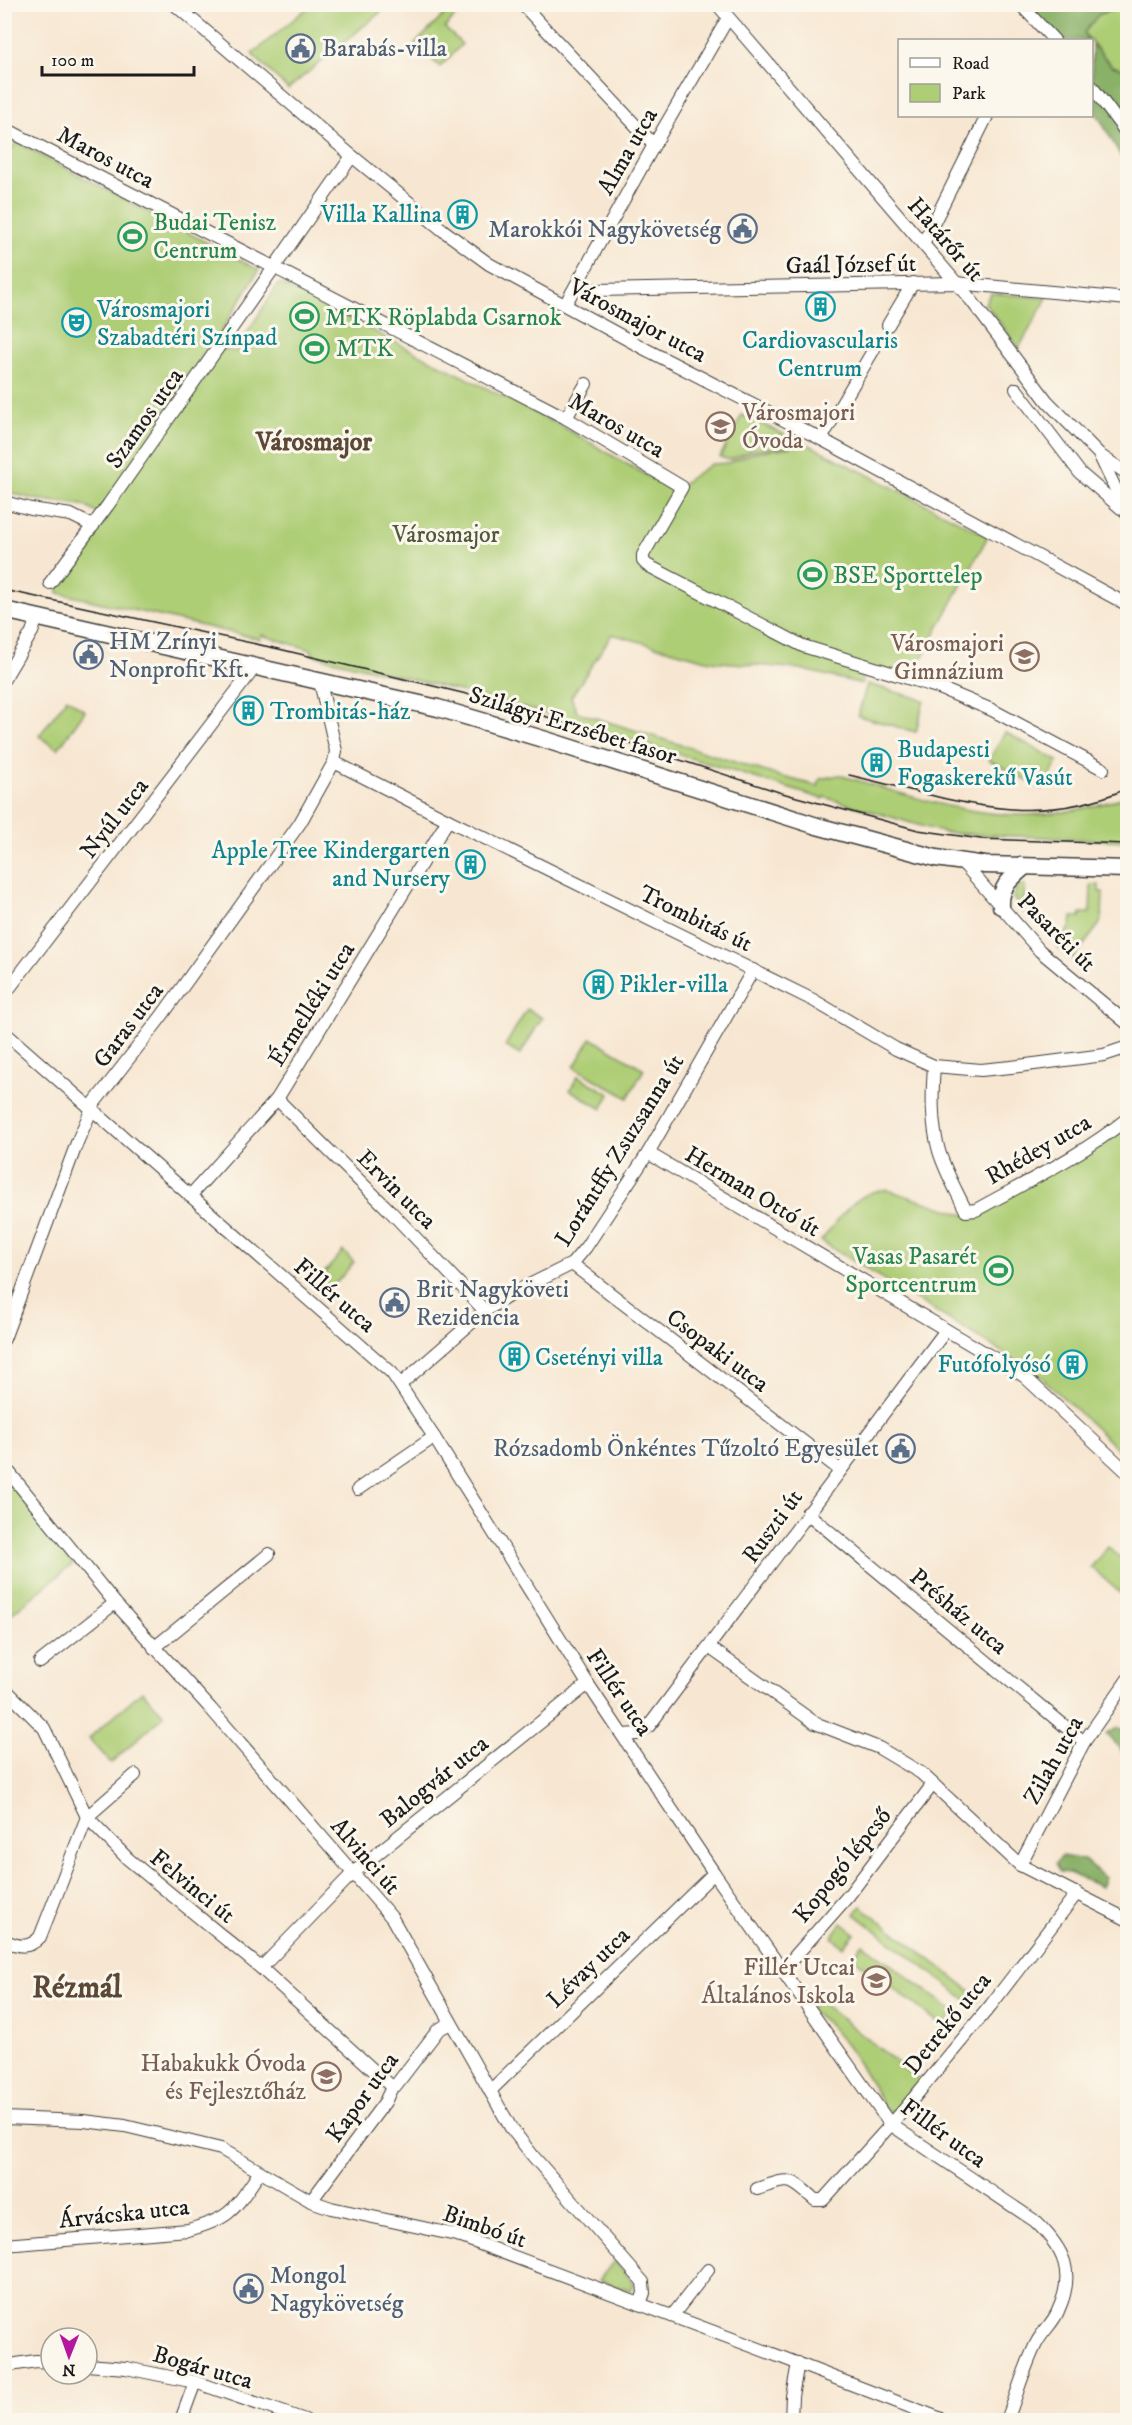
<svg xmlns="http://www.w3.org/2000/svg" width="1132" height="2425" font-family="'IM FELL DW Pica',serif">
	<style>
		.green { fill: #aece76; stroke: #657549; stroke-width: 1.5 }
		.forest { fill: #8ab167; stroke: #536642; stroke-width: 1.5 }
		.lines { fill: none; stroke-linecap: round; stroke-linejoin: round }
		.minor-casing { stroke: #3d3a37; stroke-width: 14 }
		.major-casing { stroke: #3d3a37; stroke-width: 19 }
		.minor { stroke: #fff; stroke-width: 12 }
		.major { stroke: #fff; stroke-width: 16 }
		.tram { stroke: #1c1c1c; stroke-width: 1.5 }
		.labels { text-anchor: middle; stroke-width: 6; stroke-linejoin: round; paint-order: stroke }
		.service-label { font-size: 24px; fill: #4e5e75; stroke: #fbf7ec; text-anchor: start }
		.street-label { font-size: 24px; fill: #1c1c1c; stroke: #fbf7ec }
		.culture-label { font-size: 24px; fill: #0d838f; stroke: #fbf7ec; text-anchor: start }
		.leisure-label { font-size: 24px; fill: #27864d; stroke: #fbf7ec; text-anchor: start }
		.education-label { font-size: 24px; fill: #785e54; stroke: #fbf7ec; text-anchor: end }
		.park-label { font-size: 24px; fill: #4f5a3c; stroke: #fbf7ec }
		.neighbourhood-label { font-size: 26px; font-weight: bold; fill: #5b4836; stroke: #fbf7ec }
		.district-label { font-size: 30px; font-weight: bold; fill: #5b4836; stroke: #fbf7ec }
	</style>
	<rect width="100%" height="100%" fill="#fbf7ec"/>
	<filter id="ink" filterUnits="userSpaceOnUse"><feTurbulence type="fractalNoise" baseFrequency=".0167" numOctaves="2"/><feDisplacementMap in="SourceGraphic" scale="12" xChannelSelector="R" yChannelSelector="G"/><feConvolveMatrix kernelMatrix="1 2 1 2 8 2 1 2 1" color-interpolation-filters="sRGB"/></filter>
	<filter id="wash" filterUnits="userSpaceOnUse"><feTurbulence type="fractalNoise" baseFrequency=".008" numOctaves="4" result="noise"/><feDisplacementMap in="SourceGraphic" scale="24" xChannelSelector="R" yChannelSelector="G"/><feGaussianBlur stdDeviation="1.35" result="paint"/><feColorMatrix in="noise" values="0 0 0 0 0 0 0 0 0 0 0 0 0 0 0 0 0 1.4 0 .05"/><feComposite in="paint" operator="in"/></filter>
	<g filter="url(#wash)">
		<rect width="100%" height="100%" fill="#f7e7d2"/>
		<!-- green -->
		<g class="green">
			<polygon points="312,4 389,5 288,89 252,54"/>
			<polygon points="454,5 465,5 445,28 462,44 440,67 415,44"/>
			<polygon points="1116,5 1127,5 1127,70 1112,66 1084,33 1098,15 1113,9"/>
			<path d="M16,142l243,128 -57,92 22,-13 11,3 44,-69 284,144 114,66 9,-12 25,-17 17,-1 27,-11 37,-5 4,-9 192,98 -76,140 -47,-7 -3,15 -62,-15 -90,-8 -98,-27 -41,63 6,15 202,64 39,10 2,-7 19,-4c60,17 125,42 189,40 33,-1 68,-8 99,-19v45l-182,-8 -121,-36 -1,2 -269,-83 -122,-32 -120,-29v-5l-51,-15 -1,4 -202,-46v-9l49,-65 -24,-14 -50,-6 -29,-8v-348l9,5z"/>
			<polygon points="991,293 1047,298 1019,348 985,303"/>
			<polygon points="742,415 792,438 789,446 753,450 729,460 720,457"/>
			<polygon points="867,684 924,700 916,732 858,716"/>
			<polygon points="67,698 85,711 58,749 39,736"/>
			<polygon points="1005,732 1058,761 1043,789 989,760"/>
			<polygon points="1091,885 1099,885 1099,892 1103,892 1102,918 1099,925 1073,959 1056,946 1071,926 1072,917 1080,917 1081,913 1090,913"/>
			<polygon points="1017,886 1025,886 1024,901 1021,901 1021,905 1024,905 1024,912 1013,898"/>
			<polygon points="527,1009 542,1018 520,1055 505,1046"/>
			<polygon points="591,1038 644,1069 628,1098 574,1067"/>
			<polygon points="578,1076 610,1094 602,1109 570,1090"/>
			<path d="M1127,1123v335l-89,-84 -217,-133c17,-21 36,-53 67,-51l77,25z"/>
			<path d="M343,1251l11,11c-10,12 -19,22 -29,34l-12,-10z"/>
			<polygon points="5,1478 73,1564 5,1619 4,1619"/>
			<polygon points="1108,1547 1127,1563 1127,1599 1091,1567"/>
			<polygon points="142,1691 164,1715 111,1763 89,1738"/>
			<polygon points="861,1906 980,1998 974,2006 855,1914"/>
			<polygon points="842,1923 855,1933 843,1947 832,1937"/>
			<polygon points="863,1944 954,2011 943,2026 852,1957"/>
			<path d="M817,1999l106,84 -24,30 -14,-3c-11,-23 -34,-61 -51,-80 -7,-8 -17,-13 -24,-22z"/>
			<polygon points="614,2261 634,2283 630,2290 599,2280"/>
		</g>
		<!-- forest -->
		<g class="forest">
			<polygon points="1026,5 1116,5 1113,9 1098,15 1084,33 1088,40 1058,40"/>
			<polygon points="1092,44 1112,66 1127,70 1127,167 1092,105"/>
			<path d="M1118,1728l9,2v27c-8,-7 -11,-15 -21,-23z"/>
			<polygon points="1062,1856 1084,1860 1105,1878 1101,1887 1069,1873 1060,1872 1056,1863"/>
		</g>
	</g>
	<g filter="url(#ink)">
		<g class="lines">
			<defs>
				<g id="minor">
					<polyline points="174,4 352,156 444,231 489,264 647,350 821,439 1128,605"/>
					<polyline points="522,4 654,145"/>
					<polyline points="717,4 971,300 1047,401 1099,454 1128,515"/>
					<polyline points="1020,4 1054,40"/>
					<polyline points="4,7 8,4"/>
					<polyline points="1092,87 1128,135"/>
					<polyline points="4,128 566,418 682,487 643,555 643,561 647,565 803,646 937,687 992,710 1103,769"/>
					<polyline points="923,244 987,116"/>
					<polyline points="576,286 597,290 956,283 1128,299"/>
					<polyline points="565,305 654,145 728,18"/>
					<polyline points="888,325 913,283"/>
					<polyline points="1016,389 1080,473 1122,509"/>
					<polyline points="566,418 586,384"/>
					<polyline points="821,439 874,349"/>
					<polyline points="1101,456 1128,474"/>
					<polyline points="4,502 31,509 71,515 93,526"/>
					<polyline points="50,583 108,505 352,156"/>
					<polyline points="4,679 32,632 37,617"/>
					<polyline points="334,762 448,820 813,1000 896,1049 934,1066 981,1070 1011,1067 1104,1055 1128,1047"/>
					<polyline points="963,863 1040,951 1128,1024"/>
					<polyline points="4,995 255,667"/>
					<path d="M4,1032l388,341 42,64 154,247 126,189 176,251 145,97c29,28 41,51 23,90 -4,11 -15,20 -21,31 -13,25 -20,53 -30,78"/>
					<path d="M934,1066c-2,28 -3,57 5,85 6,20 18,41 27,60l10,-1c52,-29 105,-54 152,-92"/>
					<polyline points="277,1099 391,1212 485,1311"/>
					<polyline points="648,1153 1024,1376 1128,1473"/>
					<polyline points="190,1196 277,1099 448,820"/>
					<polyline points="572,1264 840,1470"/>
					<polyline points="4,1339 78,1140 95,1102 161,1017 300,823 334,762 336,751 320,682"/>
					<polyline points="401,1384 485,1311 513,1293 572,1264 586,1247 648,1153 753,970"/>
					<polyline points="4,1466 115,1603 211,1709 392,1918 511,2128 533,2156 643,2282 644,2293 640,2304"/>
					<polyline points="358,1489 434,1437"/>
					<polyline points="807,1513 1084,1742"/>
					<polyline points="709,1647 815,1723 879,1748 921,1773 1020,1865 1128,1920"/>
					<polyline points="154,1648 269,1554"/>
					<polyline points="40,1662 115,1603"/>
					<polyline points="4,1688 44,1728 87,1817 128,1859 261,1968 392,2087"/>
					<polyline points="624,1735 637,1734 649,1726 946,1330"/>
					<polyline points="1020,1865 1084,1742 1128,1679"/>
					<path d="M4,1940c14,7 25,9 36,-3l47,-120 48,-42"/>
					<polyline points="261,1968 353,1873 588,1684"/>
					<polyline points="782,1971 849,1895 933,1784"/>
					<polyline points="490,2091 714,1873"/>
					<polyline points="4,2118 84,2121 125,2126 221,2149 311,2201 331,2208 456,2235 786,2359 944,2420"/>
					<path d="M757,2189c34,-11 31,-13 58,11h8l80,-89 88,-106 86,-112"/>
					<polyline points="311,2201 385,2102 392,2087 396,2085 438,2030 450,2023"/>
					<path d="M4,2245l184,-15c45,-12 46,-21 72,-58"/>
					<polyline points="672,2316 708,2270"/>
					<polyline points="87,2365 126,2368 195,2382 305,2420"/>
					<polyline points="4,2366 36,2361 51,2362"/>
					<polyline points="181,2420 195,2382"/>
					<polyline points="791,2420 792,2396 798,2363"/>
				</g>
				<g id="major">
					<polyline points="4,610 438,708 546,740 817,826 936,858 985,865 1128,869"/>
					<path d="M1001,906c-1,-19 9,-27 23,-39"/>
				</g>
			</defs>
			<!-- minor casing -->
			<use href="#minor" class="minor-casing"/>
			<!-- major casing -->
			<use href="#major" class="major-casing"/>
			<!-- minor -->
			<use href="#minor" class="minor"/>
			<!-- major -->
			<use href="#major" class="major"/>
			<!-- tram -->
			<g class="tram">
				<polyline points="4,590 279,649 504,703 782,793 918,830 981,839 1128,844"/>
				<path d="M849,775c97,22 180,58 279,13"/>
			</g>
		</g>
	</g>
	<!-- icons -->
	<defs>
		<symbol id="civic-ring" viewBox="-11 -11 22 22"><circle r="9.5" fill="#fbf7ec" stroke="#5c6f8a" stroke-width="1.5"/><path d="M-.6-6.5H3V-4.5H.6V-3L4-1V1h2V6H-6V1h2V-1L-.6-3ZM-1.2 2.5V6h2.4V2.5Z" fill="#5c6f8a"/></symbol>
		<symbol id="building-ring" viewBox="-11 -11 22 22"><circle r="9.5" fill="#fbf7ec" stroke="#0f9aa8" stroke-width="1.5"/><path d="M-4-6H4V6H1V3H-1V6H-4ZM-2.5-4.3h1.7v1.8h-1.7ZM.8-4.3h1.7v1.8H.8ZM-2.5-1h1.7V.8h-1.7ZM.8-1h1.7V.8H.8Z" fill="#0f9aa8"/></symbol>
		<symbol id="stadium-ring" viewBox="-11 -11 22 22"><circle r="9.5" fill="#fbf7ec" stroke="#2e9e5b" stroke-width="1.5"/><path d="M0-5a6.5 5 0 1 0 0 10a6.5 5 0 1 0 0-10ZM-3.5-1.8h7v3.6h-7Z" fill="#2e9e5b"/></symbol>
		<symbol id="theatre-ring" viewBox="-11 -11 22 22"><circle r="9.5" fill="#fbf7ec" stroke="#0f9aa8" stroke-width="1.5"/><path d="M-5-5.5Q0-4 5-5.5V0Q5 5 0 6Q-5 5-5 0ZM-3.3-2.5H-1v1.5H-3.3ZM1-2.5H3.3v1.5H1ZM-2.8 1Q0 5.5 2.8 1Z" fill="#0f9aa8"/></symbol>
		<symbol id="school-ring" viewBox="-11 -11 22 22"><circle r="9.5" fill="#fbf7ec" stroke="#8d6e63" stroke-width="1.5"/><path d="M0-5L7-2L0 1L-7-2ZM-4 1L0 2.5L4 1V4Q0 6-4 4Z" fill="#8d6e63"/></symbol>
	</defs>
	<g fill-rule="evenodd">
		<use href="#civic-ring" x="284" y="32" width="33" height="33"/>
		<use href="#building-ring" x="446" y="198" width="33" height="33"/>
		<use href="#civic-ring" x="726" y="212" width="33" height="33"/>
		<use href="#stadium-ring" x="116" y="220" width="33" height="33"/>
		<use href="#building-ring" x="804" y="290" width="33" height="33"/>
		<use href="#stadium-ring" x="288" y="300" width="33" height="33"/>
		<use href="#theatre-ring" x="60" y="306" width="33" height="33"/>
		<use href="#stadium-ring" x="298" y="332" width="33" height="33"/>
		<use href="#school-ring" x="704" y="410" width="33" height="33"/>
		<use href="#stadium-ring" x="796" y="558" width="33" height="33"/>
		<use href="#civic-ring" x="72" y="638" width="33" height="33"/>
		<use href="#school-ring" x="1008" y="640" width="33" height="33"/>
		<use href="#building-ring" x="232" y="694" width="33" height="33"/>
		<use href="#building-ring" x="860" y="746" width="33" height="33"/>
		<use href="#building-ring" x="454" y="848" width="33" height="33"/>
		<use href="#building-ring" x="582" y="968" width="33" height="33"/>
		<use href="#stadium-ring" x="982" y="1254" width="33" height="33"/>
		<use href="#civic-ring" x="378" y="1286" width="33" height="33"/>
		<use href="#building-ring" x="498" y="1340" width="33" height="33"/>
		<use href="#building-ring" x="1056" y="1348" width="33" height="33"/>
		<use href="#civic-ring" x="884" y="1432" width="33" height="33"/>
		<use href="#school-ring" x="860" y="1964" width="33" height="33"/>
		<use href="#school-ring" x="310" y="2060" width="33" height="33"/>
		<use href="#civic-ring" x="232" y="2272" width="33" height="33"/>
	</g>
	<g class="labels">
		<!-- service labels -->
		<g class="service-label">
			<text x="322" y="56">Barabás-villa</text>
			<text x="721" y="237" text-anchor="end">Marokkói Nagykövetség</text>
			<text x="109" y="649">HM Zrínyi<tspan x="109" dy="28">Nonprofit Kft.</tspan></text>
			<text x="416" y="1297">Brit Nagyköveti<tspan x="416" dy="28">Rezidencia</tspan></text>
			<text x="879" y="1456" text-anchor="end">Rózsadomb Önkéntes Tűzoltó Egyesület</text>
			<text x="270" y="2283">Mongol<tspan x="270" dy="28">Nagykövetség</tspan></text>
		</g>
		<!-- street labels -->
		<g class="street-label">
			<text transform="translate(627 151) rotate(-60)" y="8">Alma utca</text>
			<text transform="translate(106 157) rotate(28)" y="8">Maros utca</text>
			<text transform="translate(946 239) rotate(49)" y="8">Határőr út</text>
			<text transform="translate(851 264) rotate(-1)" y="8">Gaál József út</text>
			<text transform="translate(638 320) rotate(28)" y="8">Városmajor utca</text>
			<text transform="translate(144 418) rotate(-55)" y="8">Szamos utca</text>
			<text transform="translate(617 425) rotate(30)" y="8">Maros utca</text>
			<text transform="translate(573 725) rotate(17)" y="8">Szilágyi Erzsébet fasor</text>
			<text transform="translate(114 818) rotate(-52)" y="8">Nyúl utca</text>
			<text transform="translate(696 918) rotate(26)" y="8">Trombitás út</text>
			<text transform="translate(1057 932) rotate(45)" y="8">Pasaréti út</text>
			<text transform="translate(311 1004) rotate(-58)" y="8">Érmelléki utca</text>
			<text transform="translate(128 1025) rotate(-53)" y="8">Garas utca</text>
			<text transform="translate(1038 1149) rotate(-30)" y="8">Rhédey utca</text>
			<text transform="translate(619 1150) rotate(-58)" y="8">Lorántffy Zsuzsanna út</text>
			<text transform="translate(397 1189) rotate(45)" y="8">Ervin utca</text>
			<text transform="translate(753 1191) rotate(31)" y="8">Herman Ottó út</text>
			<text transform="translate(335 1295) rotate(41)" y="8">Fillér utca</text>
			<text transform="translate(718 1350) rotate(37)" y="8">Csopaki utca</text>
			<text transform="translate(772 1526) rotate(-54)" y="8">Ruszti út</text>
			<text transform="translate(959 1611) rotate(40)" y="8">Présház utca</text>
			<text transform="translate(620 1692) rotate(56)" y="8">Fillér utca</text>
			<text transform="translate(1053 1760) rotate(-61)" y="8">Zilah utca</text>
			<text transform="translate(434 1781) rotate(-39)" y="8">Balogvár utca</text>
			<text transform="translate(366 1856) rotate(49)" y="8">Alvinci út</text>
			<text transform="translate(842 1865) rotate(-51)" y="8">Kopogó lépcső</text>
			<text transform="translate(193 1886) rotate(39)" y="8">Felvinci út</text>
			<text transform="translate(588 1967) rotate(-44)" y="8">Lévay utca</text>
			<text transform="translate(947 2023) rotate(-51)" y="8">Detrekő utca</text>
			<text transform="translate(362 2097) rotate(-54)" y="8">Kapor utca</text>
			<text transform="translate(944 2133) rotate(36)" y="8">Fillér utca</text>
			<text transform="translate(124 2213) rotate(-6)" y="8">Árvácska utca</text>
			<text transform="translate(485 2226) rotate(19)" y="8">Bimbó út</text>
			<text transform="translate(203 2367) rotate(16)" y="8">Bogár utca</text>
		</g>
		<!-- culture labels -->
		<g class="culture-label">
			<text x="442" y="222" text-anchor="end">Villa Kallina</text>
			<text x="97" y="317">Városmajori<tspan x="97" dy="28">Szabadtéri Színpad</tspan></text>
			<text x="820" y="348" text-anchor="middle">Cardiovascularis<tspan x="820" dy="28">Centrum</tspan></text>
			<text x="270" y="719">Trombitás-ház</text>
			<text x="897" y="757">Budapesti<tspan x="897" dy="28">Fogaskerekű Vasút</tspan></text>
			<text x="450" y="858" text-anchor="end">Apple Tree Kindergarten<tspan x="450" dy="28">and Nursery</tspan></text>
			<text x="619" y="992">Pikler-villa</text>
			<text x="535" y="1365">Csetényi villa</text>
			<text x="1051" y="1372" text-anchor="end">Futófolyósó</text>
		</g>
		<!-- leisure labels -->
		<g class="leisure-label">
			<text x="153" y="230">Budai Tenisz<tspan x="153" dy="28">Centrum</tspan></text>
			<text x="325" y="325">MTK Röplabda Csarnok</text>
			<text x="336" y="356">MTK</text>
			<text x="833" y="583">BSE Sporttelep</text>
			<text x="977" y="1264" text-anchor="end">Vasas Pasarét<tspan x="977" dy="28">Sportcentrum</tspan></text>
		</g>
		<!-- education labels -->
		<g class="education-label">
			<text x="742" y="420" text-anchor="start">Városmajori<tspan x="742" dy="28">Óvoda</tspan></text>
			<text x="1004" y="651">Városmajori<tspan x="1004" dy="28">Gimnázium</tspan></text>
			<text x="855" y="1975">Fillér Utcai<tspan x="855" dy="28">Általános Iskola</tspan></text>
			<text x="306" y="2071">Habakukk Óvoda<tspan x="306" dy="28">és Fejlesztőház</tspan></text>
		</g>
		<!-- park labels -->
		<g class="park-label">
			<text x="446" y="542">Városmajor</text>
		</g>
		<!-- neighbourhood labels -->
		<g class="neighbourhood-label">
			<text x="314" y="450">Városmajor</text>
		</g>
		<!-- district labels -->
		<g class="district-label">
			<text x="77" y="1997">Rézmál</text>
		</g>
	</g>
	<!-- margin -->
	<rect width="1132" height="2425" fill="none" stroke="#fbf7ec" stroke-width="24"/>
	<!-- legend -->
	<rect x="898" y="39" width="195" height="78" fill="#fbf7ec" stroke="#a29f99" stroke-width="1.5"/>
	<rect x="910" y="58" width="30" height="9" fill="#ffffff" stroke="#a29f99" stroke-width="1.5"/>
	<text x="952" y="69" font-size="18" fill="#1c1c1c">Road</text>
	<rect x="910" y="84" width="30" height="18" fill="#aece76" stroke="#a29f99" stroke-width="1.5"/>
	<text x="952" y="99" font-size="18" fill="#1c1c1c">Park</text>
	<!-- north arrow -->
	<g transform="translate(69 2356) rotate(181)"><circle r="28" fill="#fbf7ec" stroke="#a29f99" stroke-width="1.5"/>
	<path d="M0-4.5L10 22L0 15L-10 22Z" fill="#b5179e"/>
	<text y="-9" font-size="16" font-weight="bold" text-anchor="middle" fill="#1c1c1c">N</text>
	</g>
	<!-- scale -->
	<path d="M42 66v9h152v-9" fill="none" stroke="#1c1c1c" stroke-width="3"/>
	<text x="51" y="66" font-size="18" fill="#1c1c1c" stroke="#fbf7ec" stroke-width="4.5" paint-order="stroke">100 m</text>
</svg>
